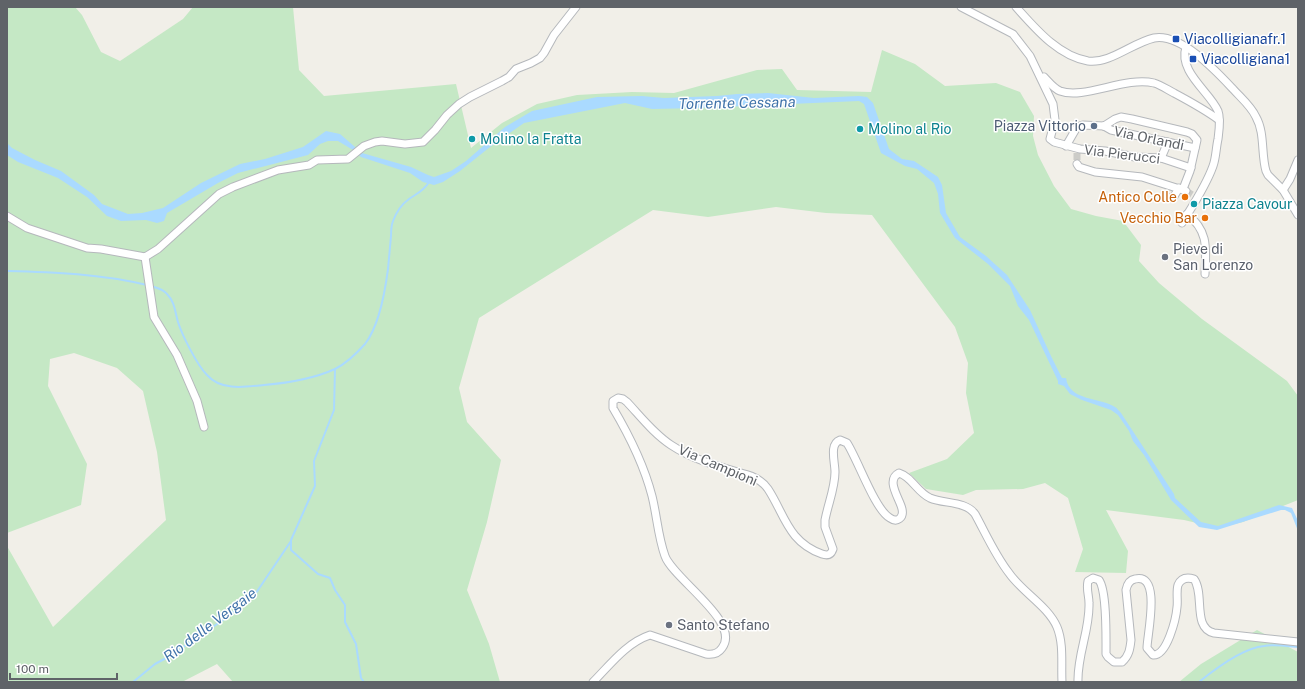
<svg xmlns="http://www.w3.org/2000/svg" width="1305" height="689" font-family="'Public Sans',sans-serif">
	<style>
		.green { fill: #c5e8c5 }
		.water { fill: #aadaff }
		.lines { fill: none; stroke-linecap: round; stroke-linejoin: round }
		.stream { stroke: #aadaff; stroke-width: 2 }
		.minor-tunnel { stroke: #ccccc8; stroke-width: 7; stroke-dasharray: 7 3.5; stroke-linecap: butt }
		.minor-casing { stroke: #b5b8bc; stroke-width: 9 }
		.minor { stroke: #fff; stroke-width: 7 }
		.transit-dot { fill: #1a4fb4; stroke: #fff; stroke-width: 1.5 }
		.service-dot { fill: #5c6f8a; stroke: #fff; stroke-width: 1.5 }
		.culture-dot { fill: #0f9aa8; stroke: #fff; stroke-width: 1.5 }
		.food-dot { fill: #e8710a; stroke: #fff; stroke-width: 1.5 }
		.worship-dot { fill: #6b7280; stroke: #fff; stroke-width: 1.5 }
		.labels { text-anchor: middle; stroke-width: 3; stroke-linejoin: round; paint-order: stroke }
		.transit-label { font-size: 14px; fill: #164399; stroke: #fff; text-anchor: start }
		.service-label { font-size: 14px; fill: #4e5e75; stroke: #fff; text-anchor: end }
		.culture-label { font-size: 14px; fill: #0d838f; stroke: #fff; text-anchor: start }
		.street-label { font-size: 14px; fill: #5f6368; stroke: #fff }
		.food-label { font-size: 14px; fill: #c56008; stroke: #fff; text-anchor: end }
		.worship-label { font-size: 14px; fill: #5b616d; stroke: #fff; text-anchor: start }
		.water-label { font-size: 15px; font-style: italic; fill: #4174aa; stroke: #fff }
	</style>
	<rect width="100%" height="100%" fill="#f1efe8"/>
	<!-- green -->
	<g class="green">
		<polygon points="7,7 75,7 82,15 101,52 120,61 183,19 193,7 293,7 299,70 324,96 456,84 471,148 502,123 537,104 577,95 632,92 674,93 757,70 782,69 797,90 871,92 882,50 915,64 945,86 996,83 1020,92 1034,116 1033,136 1038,155 1054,186 1071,209 1096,216 1123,221 1141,245 1139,261 1159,283 1202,319 1287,381 1298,396 1298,500 1243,522 1218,528 1184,520 1106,510 1128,551 1126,573 1075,572 1083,549 1068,498 1045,483 1023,489 976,490 963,495 926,489 909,473 947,459 974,433 966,393 968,363 955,327 872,215 826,213 776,207 708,217 653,210 479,318 459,388 467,422 501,460 487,522 467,590 489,644 500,682 233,682 217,664 182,682 7,682 7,546 53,627 166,520 157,452 143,391 117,368 74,353 50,359 48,386 87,464 81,505 7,533"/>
		<polygon points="1257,630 1298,652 1298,682 1179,682 1201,664"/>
	</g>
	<!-- water -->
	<path class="water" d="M768,93l46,5 45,-2 8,1 6,6 16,46 13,10 12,2 24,16 4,8 4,28 14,24 26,19 21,19 23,35 21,46 11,22h4c3,23 33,19 49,29 2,1 4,4 6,6l53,81 1,4 26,24 17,4 61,-21 13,3 6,13v10l-7,-18 -6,-3h-4l-64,20 -18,-3 -28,-27 -27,-45 -11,-14 -4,-10 -11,-16 -7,-5 -29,-10 -12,-6 -6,-8 -6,-2v-3l-29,-61 -11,-14 -8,-20 -22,-22 -33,-26 -15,-25 -2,-19 -4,-11 -17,-14 -12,-3 -24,-13 -17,-49 -5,-3 -160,7 -47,1 -27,-6 -101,20 -34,24 -30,24 -17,11 -9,3 -11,-3 -13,-9 -49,-16 -8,-7 -15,-9h-10l-8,3 -12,11 -70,18 -20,10 -51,30 -3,8 -7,2 -11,-3 -25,1 -14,-5 -20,-19 -29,-19 -40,-16 -11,-7v-12l5,5 23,12 26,11 33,24 8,9 26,10 14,-1 21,-5 38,-25 39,-19 25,-5 38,-12 23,-16 14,3 22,19 49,14 17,8 6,2 17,-6 15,-10 39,-34 27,-16 65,-14 45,-1 22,2 53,-2 20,-2z"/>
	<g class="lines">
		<!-- stream -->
		<g class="stream">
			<path d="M7,271c47,1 94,3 140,14"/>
			<path d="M151,286c6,2 12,3 16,8 8,8 8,18 11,28 4,13 19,43 29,53 14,16 38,12 57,10 23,-2 49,-6 71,-16 10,-5 22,-16 30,-25 14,-18 20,-52 23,-75 1,-11 2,-22 3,-33 0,-5 0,-10 2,-15 3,-8 9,-17 16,-22 7,-5 15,-8 20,-17"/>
			<polyline points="335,369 334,410 314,461 315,486 291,540 291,550 318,574 330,578 335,590 345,605 345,622 356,644 361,678 364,682"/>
			<polyline points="133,682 155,664 170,656 223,620 256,593 291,541"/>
			<path d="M1199,682c16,-13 44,-34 65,-36 10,-2 23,0 34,1"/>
		</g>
		<!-- minor-tunnel -->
		<g class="minor-tunnel">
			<polyline points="1077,153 1077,164"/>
			<polyline points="1186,191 1197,198"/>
		</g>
		<defs>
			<g id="minor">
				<polyline points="961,7 1013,34 1030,56 1053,104 1055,120 1050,139 1054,142 1080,149 1105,151 1135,157 1161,158 1191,168"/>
				<path d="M1016,7c19,21 42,49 72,54 22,3 44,-18 66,-23 27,-5 62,33 79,51 8,9 18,17 23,28 9,16 5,37 10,54l2,4 15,15 15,25"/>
				<path d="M1044,77c5,5 9,11 16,14 24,9 65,-15 94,-8 7,2 14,7 20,10 15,8 30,16 45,27"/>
				<polyline points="1104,126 1115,119 1121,117 1132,119 1187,132 1192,134 1197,140 1190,171 1183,189"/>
				<polyline points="1104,126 1111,130 1195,148"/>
				<polyline points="1066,146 1077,127 1083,125 1104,126"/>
				<polyline points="1161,158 1168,142"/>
				<polyline points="1077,164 1079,167 1095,172 1142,177 1186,191"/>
				<polyline points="1283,190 1290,179 1298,160"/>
				<polyline points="1166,198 1173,198 1179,188"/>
				<path d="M1187,214c22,17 19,35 18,60"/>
				<polyline points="7,216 27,228 87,248 101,249 145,257 158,249 219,194 233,187 278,170 309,165 317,160 348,159 364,146 375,142 382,141 405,144 423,142 435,130 447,115 459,104 470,97 502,81 509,77 516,69 531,63 540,58 544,53 554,35 576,7"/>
				<path d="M1182,223c11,-18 24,-37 31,-57 3,-8 3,-18 5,-27 1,-8 3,-20 0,-28 -8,-19 -40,-39 -32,-64"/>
				<polyline points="145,257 154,317 177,355 197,401 204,427"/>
				<path d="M593,682c17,-17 33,-39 57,-47l56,19c7,1 12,0 16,-6 20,-26 -49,-69 -57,-92 -7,-19 -8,-40 -13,-60 -8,-31 -23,-61 -39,-88v-7l5,-3 5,1 4,3c14,15 27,32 44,43 24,16 53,23 80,31 7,3 13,7 17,13 17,26 20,53 54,65 6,2 9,1 11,-5l-8,-22v-7c3,-16 10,-32 10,-48 0,-10 -6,-28 5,-32l7,3c11,17 28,67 43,75 7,5 14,0 12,-9 -2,-10 -17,-29 -3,-36 13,4 18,19 31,25 14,6 36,3 45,16 11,20 20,41 34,59 13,19 39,33 48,54 7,17 4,38 5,55"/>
				<path d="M1078,682c-1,-27 12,-52 11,-79 0,-8 -3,-14 -1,-22l5,-3 6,2c8,11 7,58 7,74l2,3 6,5h8c7,-6 8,-13 9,-22l-5,-50c1,-5 3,-10 9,-11 27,-7 12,56 12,69l6,7c14,1 23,-36 24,-48 1,-6 -1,-16 1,-22 3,-7 9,-8 16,-6 11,15 -2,49 20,54l84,9"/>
			</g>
		</defs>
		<!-- minor casing -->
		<use href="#minor" class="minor-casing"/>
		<!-- minor -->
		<use href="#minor" class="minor"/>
	</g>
	<!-- markers -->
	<g class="transit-dot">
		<rect x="1172" y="35" width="8" height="8" rx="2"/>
		<rect x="1189" y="55" width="8" height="8" rx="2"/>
	</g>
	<circle class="service-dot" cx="1094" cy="126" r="4"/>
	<g class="culture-dot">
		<circle cx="860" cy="129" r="4"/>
		<circle cx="472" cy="139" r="4"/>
		<circle cx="1194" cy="204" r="4"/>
	</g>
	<g class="food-dot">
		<circle cx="1185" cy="197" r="4"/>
		<circle cx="1205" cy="218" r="4"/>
	</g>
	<g class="worship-dot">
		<circle cx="1165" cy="257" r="4"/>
		<circle cx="669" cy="625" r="4"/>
	</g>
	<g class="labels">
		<!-- transit labels -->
		<g class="transit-label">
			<text x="1184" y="44">Viacolligianafr.1</text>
			<text x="1201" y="64">Viacolligiana1</text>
		</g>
		<!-- service labels -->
		<g class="service-label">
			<text x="1086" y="131">Piazza Vittorio</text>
		</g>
		<!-- culture labels -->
		<g class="culture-label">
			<text x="868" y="134">Molino al Rio</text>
			<text x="480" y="144">Molino la Fratta</text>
			<text x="1202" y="209">Piazza Cavour</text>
		</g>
		<!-- street labels -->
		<g class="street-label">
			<text transform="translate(1149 138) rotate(12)" y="5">Via Orlandi</text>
			<text transform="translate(1122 154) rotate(7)" y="5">Via Pierucci</text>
			<text transform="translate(718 465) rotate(23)" y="5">Via Campioni</text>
		</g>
		<!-- food labels -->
		<g class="food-label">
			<text x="1177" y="202">Antico Colle</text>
			<text x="1197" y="223">Vecchio Bar</text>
		</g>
		<!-- worship labels -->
		<g class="worship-label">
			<text x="1173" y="254">Pieve di<tspan x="1173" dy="16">San Lorenzo</tspan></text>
			<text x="677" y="630">Santo Stefano</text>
		</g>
		<!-- water labels -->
		<g class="water-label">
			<text transform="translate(737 103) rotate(-1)" y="5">Torrente Cessana</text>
			<text transform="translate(210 625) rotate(-37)" y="5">Rio delle Vergaie</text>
		</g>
	</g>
	<!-- border -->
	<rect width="1305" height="689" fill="none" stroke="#5f6368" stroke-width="16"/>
	<!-- scale -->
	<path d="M10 673v6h107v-6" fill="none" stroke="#5f6368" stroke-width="2"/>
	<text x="16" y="673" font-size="12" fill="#5f6368" stroke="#ffffff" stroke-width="3" paint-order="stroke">100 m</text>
</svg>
